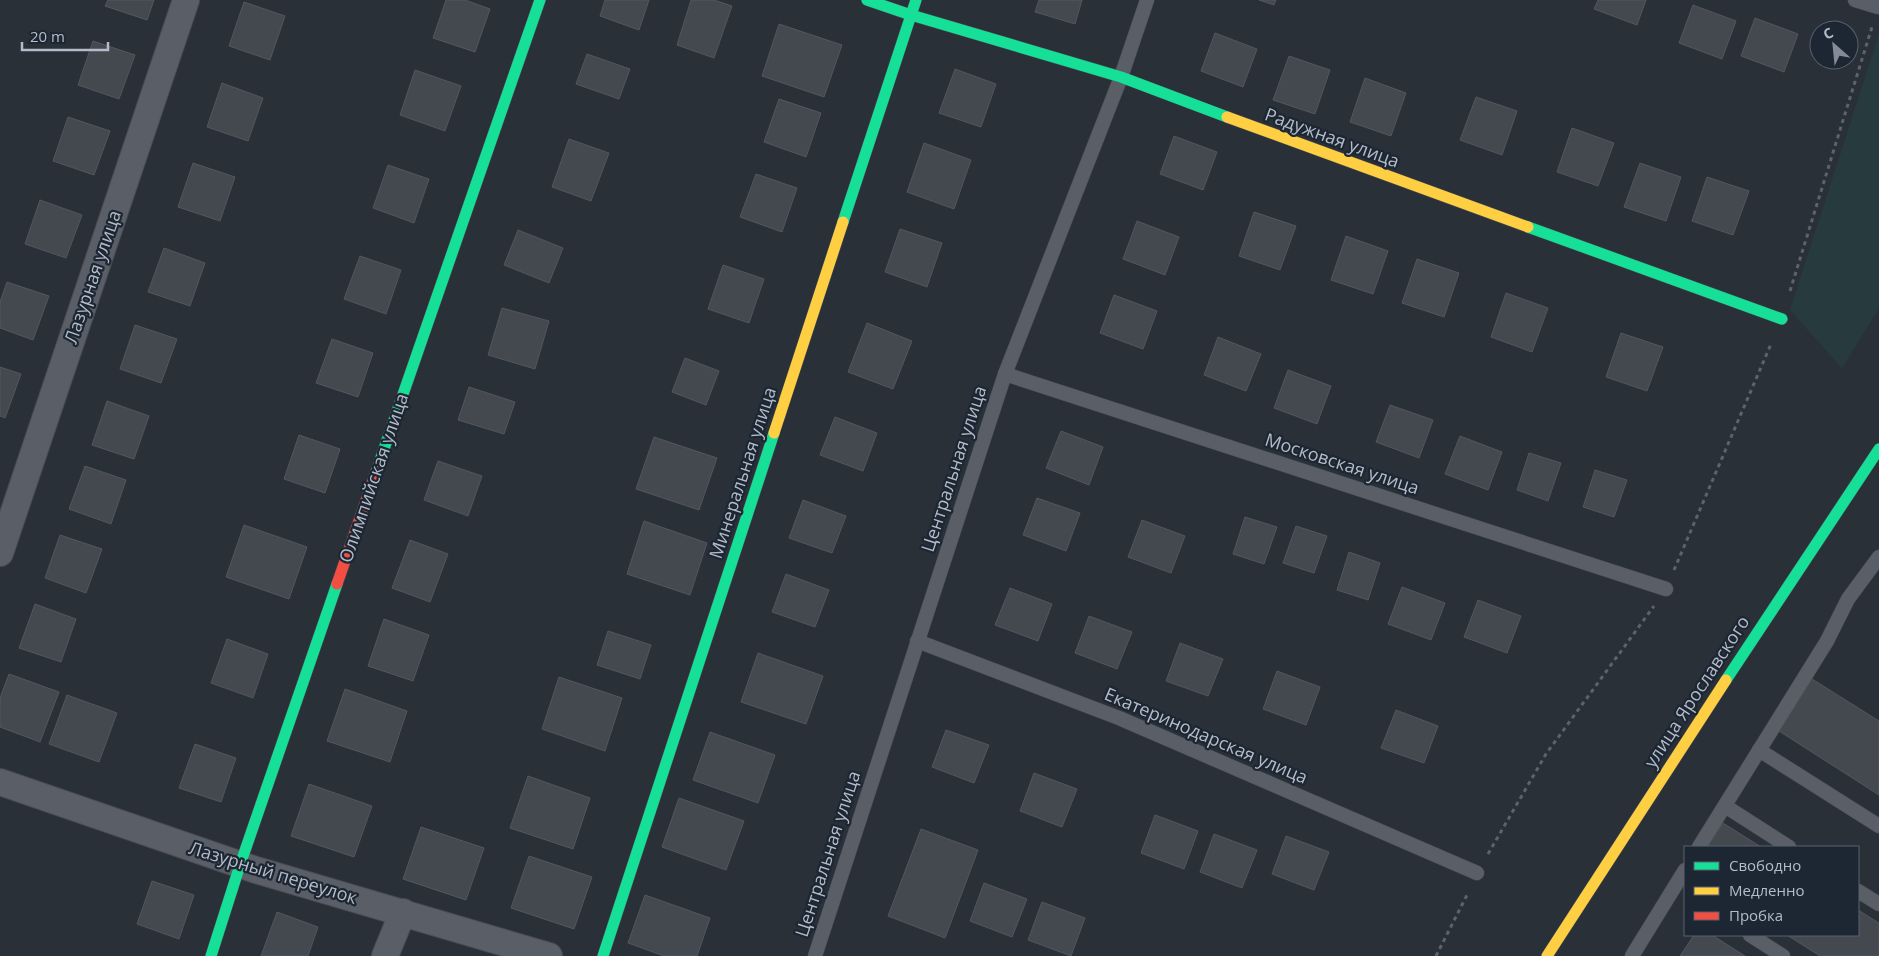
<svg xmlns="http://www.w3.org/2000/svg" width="1879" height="956" font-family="'Open Sans',sans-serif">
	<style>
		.green { fill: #273a3e }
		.building { fill: #444950; stroke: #52575f }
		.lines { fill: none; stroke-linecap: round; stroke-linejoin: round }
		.lane-casing { stroke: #484c53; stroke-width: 15 }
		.street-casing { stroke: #484c53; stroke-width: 28 }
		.fast-casing { stroke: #484c53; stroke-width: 12 }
		.slow-casing { stroke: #484c53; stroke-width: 12 }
		.jam-casing { stroke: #484c53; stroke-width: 12 }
		.path { stroke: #5d636a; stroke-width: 3; stroke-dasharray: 4 4; stroke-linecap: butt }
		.lane { stroke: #5a5e66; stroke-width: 14 }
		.street { stroke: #5a5e66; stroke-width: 26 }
		.fast { stroke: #16e098; stroke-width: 11 }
		.slow { stroke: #ffcf43; stroke-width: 11 }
		.jam { stroke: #f24e42; stroke-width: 11 }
		.labels { text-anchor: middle; stroke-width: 4.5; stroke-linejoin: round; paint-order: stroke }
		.street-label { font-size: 18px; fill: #b4bcc9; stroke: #1d2633 }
	</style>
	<rect width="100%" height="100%" fill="#2a3038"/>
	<!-- green -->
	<polygon class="green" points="1879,34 1879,308 1842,368 1790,310"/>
	<!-- building -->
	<g class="building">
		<polygon points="108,0 154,0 147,20 105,6"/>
		<polygon points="446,0 465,0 490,9 475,52 433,38"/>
		<polygon points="605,0 649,0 639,30 600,16"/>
		<polygon points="691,0 714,0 732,6 714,58 677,45"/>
		<polygon points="1039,0 1082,0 1075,24 1035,12"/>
		<polygon points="1259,0 1276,0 1274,5"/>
		<polygon points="1598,0 1646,0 1637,25 1594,9"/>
		<polygon points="244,2 285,16 270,60 229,46"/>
		<polygon points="1693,5 1736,21 1722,59 1679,43"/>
		<polygon points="1755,18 1798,34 1784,72 1741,56"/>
		<polygon points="779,24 842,45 824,97 762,76"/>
		<polygon points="1215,33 1257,49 1243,87 1201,71"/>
		<polygon points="93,41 135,55 119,99 78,85"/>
		<polygon points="587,54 630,69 619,99 576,84"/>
		<polygon points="1289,56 1330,70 1315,114 1273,100"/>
		<polygon points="955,69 996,84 981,127 939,113"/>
		<polygon points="415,70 461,86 445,131 400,115"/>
		<polygon points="1365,78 1406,93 1391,136 1350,122"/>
		<polygon points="222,83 263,98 248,141 207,127"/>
		<polygon points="1476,97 1517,111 1502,155 1460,140"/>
		<polygon points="779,99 821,113 806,157 764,142"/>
		<polygon points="68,117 110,131 94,175 53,161"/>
		<polygon points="1572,128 1614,143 1598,186 1557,172"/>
		<polygon points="1174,136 1217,152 1203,190 1160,174"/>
		<polygon points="569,139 609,153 591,201 552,187"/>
		<polygon points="924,143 971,160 954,209 907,192"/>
		<polygon points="193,163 235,177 220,221 178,207"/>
		<polygon points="1640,163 1681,177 1666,221 1624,207"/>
		<polygon points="388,165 429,179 414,223 373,208"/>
		<polygon points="756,174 797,188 782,232 740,217"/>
		<polygon points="1707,177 1749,191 1733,235 1692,221"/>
		<polygon points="40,200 82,215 66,258 25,244"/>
		<polygon points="1254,212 1296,226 1280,270 1239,256"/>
		<polygon points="1137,221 1179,237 1165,275 1123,259"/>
		<polygon points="900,229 942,243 927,287 885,272"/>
		<polygon points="518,230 563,248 549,283 504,265"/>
		<polygon points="1346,236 1388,251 1373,294 1331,280"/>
		<polygon points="164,248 205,263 190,306 148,292"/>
		<polygon points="360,256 401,270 386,314 344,299"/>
		<polygon points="1417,259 1459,273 1444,317 1402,303"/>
		<polygon points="723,265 764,279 749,323 708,309"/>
		<polygon points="7,282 49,296 33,340 0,328 0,302"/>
		<polygon points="1506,293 1548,308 1532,352 1491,337"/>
		<polygon points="1114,295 1157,311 1143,349 1100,333"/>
		<polygon points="502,308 549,321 535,369 488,355"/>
		<polygon points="867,323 912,341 893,389 848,372"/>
		<polygon points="135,325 177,339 161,383 120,369"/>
		<polygon points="1621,333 1663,347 1647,391 1606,377"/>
		<polygon points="1218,337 1261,354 1246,391 1204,375"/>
		<polygon points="332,339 373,353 358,397 316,383"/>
		<polygon points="685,358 719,371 706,405 672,392"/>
		<polygon points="0,367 21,374 5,418 0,416"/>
		<polygon points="1288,370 1331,386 1317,424 1274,408"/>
		<polygon points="469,387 515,402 504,434 458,420"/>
		<polygon points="107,401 149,416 134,459 92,445"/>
		<polygon points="1390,405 1433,420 1419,458 1376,442"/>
		<polygon points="835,417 877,433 863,471 820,455"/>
		<polygon points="1061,431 1103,447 1089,485 1046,468"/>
		<polygon points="299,435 340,449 325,493 284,479"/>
		<polygon points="1460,436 1502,452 1488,490 1445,474"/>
		<polygon points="654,437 717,458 699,510 636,489"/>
		<polygon points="1529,453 1561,463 1548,501 1517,490"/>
		<polygon points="438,461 482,476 468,516 424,500"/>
		<polygon points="85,466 126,480 111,524 69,509"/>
		<polygon points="1595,470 1627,480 1614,517 1583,507"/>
		<polygon points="1037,498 1080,513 1066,551 1023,535"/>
		<polygon points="803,500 846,516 832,553 789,538"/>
		<polygon points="1245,517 1277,527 1264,564 1233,554"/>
		<polygon points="1142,520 1185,536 1171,573 1128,557"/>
		<polygon points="644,521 707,543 690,595 627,574"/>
		<polygon points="244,525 307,547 289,599 226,577"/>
		<polygon points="1296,526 1327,536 1314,573 1283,563"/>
		<polygon points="60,535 102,549 86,593 45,578"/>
		<polygon points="410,540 448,554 430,602 392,588"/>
		<polygon points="1349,552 1380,563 1368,600 1337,590"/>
		<polygon points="786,574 829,590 815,627 772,612"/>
		<polygon points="1402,587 1445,603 1431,640 1388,624"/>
		<polygon points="1010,588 1052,604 1038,641 995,625"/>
		<polygon points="1478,600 1521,616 1507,653 1464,637"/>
		<polygon points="35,604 76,619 61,662 19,648"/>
		<polygon points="1089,616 1132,632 1117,669 1075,653"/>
		<polygon points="384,619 429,635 413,681 368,666"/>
		<polygon points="608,631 651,645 640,679 597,665"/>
		<polygon points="227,639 268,654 253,698 211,683"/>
		<polygon points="1180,643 1223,659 1208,696 1166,681"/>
		<polygon points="758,653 823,676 806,724 741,702"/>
		<polygon points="1277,671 1320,687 1306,725 1263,709"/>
		<polygon points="9,674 59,692 40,742 0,727 0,698"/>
		<polygon points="559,677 622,698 605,751 542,729"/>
		<polygon points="1812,679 1879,721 1879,795 1779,731"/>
		<polygon points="345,689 407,711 390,762 327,741"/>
		<polygon points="67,695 117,713 99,762 49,744"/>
		<polygon points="1396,710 1438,726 1424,763 1381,748"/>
		<polygon points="946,730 989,745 974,783 932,767"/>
		<polygon points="710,732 775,755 758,803 693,780"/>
		<polygon points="195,744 236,758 221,802 179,788"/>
		<polygon points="1034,773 1077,789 1062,827 1020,811"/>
		<polygon points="528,776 590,798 573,849 510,828"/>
		<polygon points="309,784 372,806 354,857 291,836"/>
		<polygon points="679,798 744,821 726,870 662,847"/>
		<polygon points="1155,815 1198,831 1184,869 1141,853"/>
		<polygon points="1723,823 1761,847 1707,847"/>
		<polygon points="421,827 484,848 466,900 403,879"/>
		<polygon points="921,829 978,850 945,938 888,916"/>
		<polygon points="1214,834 1257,850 1242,888 1200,872"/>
		<polygon points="1286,836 1329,852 1314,890 1272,874"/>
		<polygon points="529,856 592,877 574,929 511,908"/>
		<polygon points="152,881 194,895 179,939 137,924"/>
		<polygon points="984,883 1027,899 1012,937 970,921"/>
		<polygon points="645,895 710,918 697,956 664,956 628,943"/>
		<polygon points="1042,902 1085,918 1071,956 1028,940"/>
		<polygon points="1858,910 1879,923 1879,956 1820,956 1787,935 1858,935"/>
		<polygon points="277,912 318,927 308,956 261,956"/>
		<polygon points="1694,935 1712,935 1745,956 1680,956"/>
	</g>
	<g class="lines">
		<defs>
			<g id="lane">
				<polyline points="1855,0 1878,7"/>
				<polyline points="1005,374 1666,589"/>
				<polyline points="917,641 1119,718 1477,873"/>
				<polyline points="1759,750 1879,826"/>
				<polyline points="1725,806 1789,847"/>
				<polyline points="1699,847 1827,641 1848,599 1879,557"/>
				<polyline points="1858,891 1879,904"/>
				<polyline points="1750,935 1783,956"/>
				<polyline points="815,956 1005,374 1121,77 1147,0"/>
				<polyline points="1632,956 1685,870"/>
			</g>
			<g id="street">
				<polyline points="0,553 186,0"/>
				<polyline points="0,782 256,870 549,956"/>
				<polyline points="385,956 403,912"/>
			</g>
			<g id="fast">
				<polyline points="867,0 911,15 1121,77 1227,117"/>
				<polyline points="843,222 916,0"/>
				<polyline points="1528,227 1782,319"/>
				<polyline points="376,472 540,0"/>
				<polyline points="1726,680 1879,449"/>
				<polyline points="211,956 240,865 337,584"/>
				<polyline points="603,956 774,433"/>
			</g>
			<g id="slow">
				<polyline points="1227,117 1528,227"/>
				<polyline points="774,433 843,222"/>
				<polyline points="1547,956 1726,680"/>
			</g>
			<polyline id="jam" points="337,584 376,472"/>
		</defs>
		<!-- lane casing -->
		<use href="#lane" class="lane-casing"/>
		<!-- street casing -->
		<use href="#street" class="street-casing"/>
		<!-- fast casing -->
		<use href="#fast" class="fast-casing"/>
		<!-- slow casing -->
		<use href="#slow" class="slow-casing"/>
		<!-- jam casing -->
		<use href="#jam" class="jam-casing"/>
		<!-- path -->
		<g class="path">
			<polyline points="1790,291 1872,27"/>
			<polyline points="1674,570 1771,344"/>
			<polyline points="1488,854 1546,754 1654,606"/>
			<polyline points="1436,956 1468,893"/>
		</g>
		<!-- lane -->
		<use href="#lane" class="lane"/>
		<!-- street -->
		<use href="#street" class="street"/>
		<!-- fast -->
		<use href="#fast" class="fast"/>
		<!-- slow -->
		<use href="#slow" class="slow"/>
		<!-- jam -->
		<use href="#jam" class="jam"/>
	</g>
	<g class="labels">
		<!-- street labels -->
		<g class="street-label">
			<text transform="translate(1332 138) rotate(20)" y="6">Радужная улица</text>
			<text transform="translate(93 277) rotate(-71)" y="6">Лазурная улица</text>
			<text transform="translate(1342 464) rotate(18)" y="6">Московская улица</text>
			<text transform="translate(954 469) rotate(-72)" y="6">Центральная улица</text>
			<text transform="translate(743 473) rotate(-72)" y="6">Минеральная улица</text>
			<text transform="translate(374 478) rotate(-71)" y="6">Олимпийская улица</text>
			<text transform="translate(1697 692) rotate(-57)" y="6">улица Ярославского</text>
			<text transform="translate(1206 736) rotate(23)" y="6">Екатеринодарская улица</text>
			<text transform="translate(828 854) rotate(-72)" y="6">Центральная улица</text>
			<text transform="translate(273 873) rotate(17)" y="6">Лазурный переулок</text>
		</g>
	</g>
	<!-- legend -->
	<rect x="1684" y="846" width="175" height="90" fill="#1d2633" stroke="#59626f"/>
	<rect x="1694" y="862" width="25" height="8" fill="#16e098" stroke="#59626f"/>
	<text x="1729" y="871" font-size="15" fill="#b4bcc9">Свободно</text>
	<rect x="1694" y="887" width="25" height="8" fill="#ffcf43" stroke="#59626f"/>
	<text x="1729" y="896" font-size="15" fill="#b4bcc9">Медленно</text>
	<rect x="1694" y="912" width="25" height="8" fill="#f24e42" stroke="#59626f"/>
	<text x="1729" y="921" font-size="15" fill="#b4bcc9">Пробка</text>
	<!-- north arrow -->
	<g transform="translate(1834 45) rotate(333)"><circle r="24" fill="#1d2633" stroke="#59626f"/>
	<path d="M0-4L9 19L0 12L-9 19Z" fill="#848b96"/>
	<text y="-8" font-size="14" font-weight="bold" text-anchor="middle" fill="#b4bcc9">С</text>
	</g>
	<!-- scale -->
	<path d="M22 42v8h86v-8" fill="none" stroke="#b4bcc9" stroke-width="2.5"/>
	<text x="30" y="42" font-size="15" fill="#b4bcc9" stroke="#1d2633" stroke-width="4" paint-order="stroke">20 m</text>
</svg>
